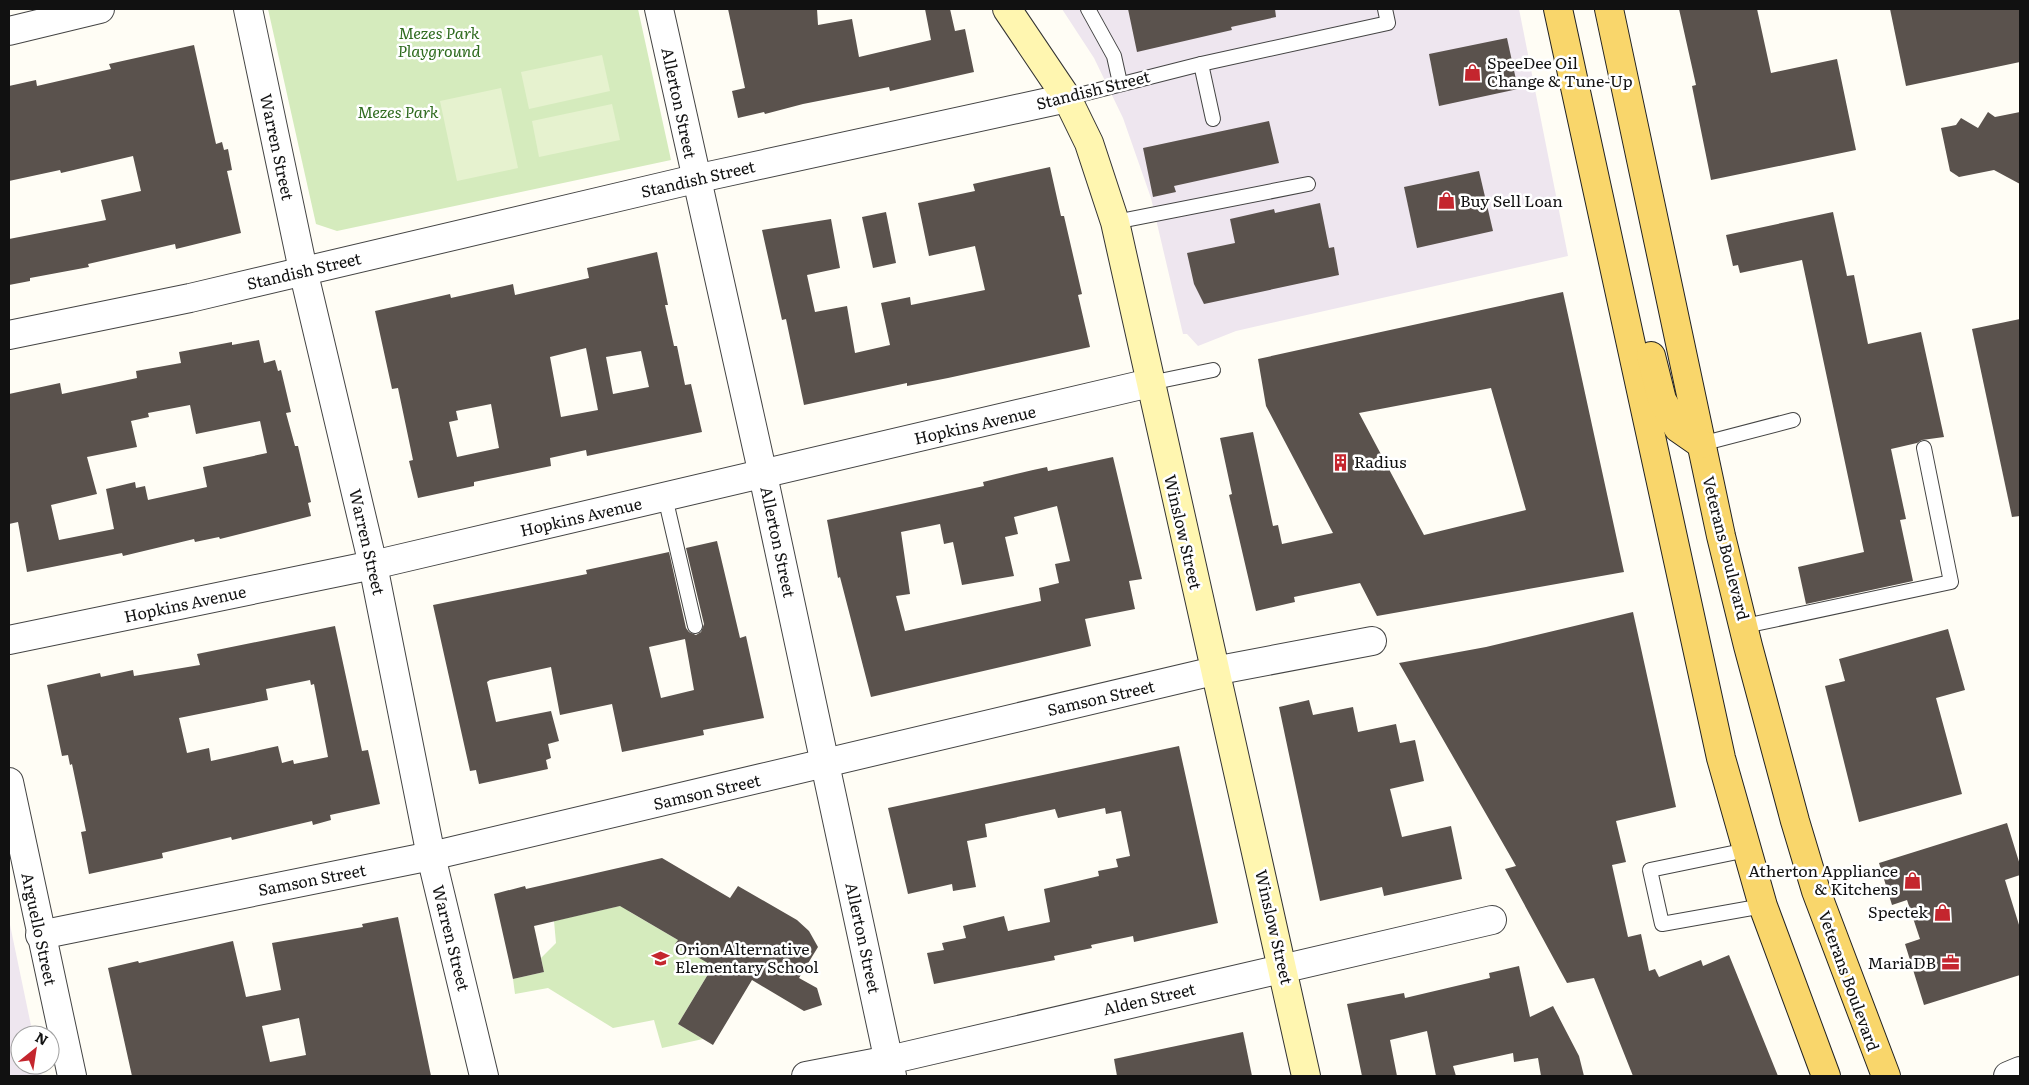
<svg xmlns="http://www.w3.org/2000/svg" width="2029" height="1085" font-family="Literata,serif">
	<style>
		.industrial { fill: #eee6ef }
		.green { fill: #d5ebbd }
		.pitch { fill: #e6f2cf }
		.building { fill: #5a524d; fill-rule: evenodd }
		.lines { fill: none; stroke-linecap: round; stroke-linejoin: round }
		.lane-casing { stroke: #444; stroke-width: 16 }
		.street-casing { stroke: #444; stroke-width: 30 }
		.secondary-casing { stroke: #333; stroke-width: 30 }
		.primary-casing { stroke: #222; stroke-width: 30 }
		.lane { stroke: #fff; stroke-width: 14 }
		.street { stroke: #fff; stroke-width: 28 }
		.secondary { stroke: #fff6b0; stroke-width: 28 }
		.primary { stroke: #f9d66b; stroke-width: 28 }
		.labels { text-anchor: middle; stroke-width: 5; stroke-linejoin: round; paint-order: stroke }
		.park-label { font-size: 16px; font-style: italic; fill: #2f6b1f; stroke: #fff }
		.poi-label { font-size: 16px; fill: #111; stroke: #fff; text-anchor: start }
		.street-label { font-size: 16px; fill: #111; stroke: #fff }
	</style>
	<rect width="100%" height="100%" fill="#fffdf5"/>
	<!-- industrial -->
	<g class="industrial">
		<polygon points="1062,9 1519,9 1568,256 1236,331 1198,346 1187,334 1183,334 1151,198 1123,118 1094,58"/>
		<polygon points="9,920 33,1035 20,1035 20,1065 39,1065 42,1076 9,1076"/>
	</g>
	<!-- green -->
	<g class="green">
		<polygon points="268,9 638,9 671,160 337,231 316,224"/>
		<polygon points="624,905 630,912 678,940 676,944 692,954 717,959 678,1024 703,1039 662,1048 654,1020 613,1028 548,988 515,994 513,979 544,972 541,958 556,943 554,921"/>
	</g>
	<!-- pitch -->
	<g class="pitch">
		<polygon points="602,55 610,91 529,109 521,72"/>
		<polygon points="501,88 518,168 457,181 440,101"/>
		<polygon points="612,104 620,140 539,157 532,121"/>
	</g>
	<!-- building -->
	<g class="building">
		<polygon points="728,9 817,9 818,25 852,19 859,57 931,40 925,9 950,9 955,31 965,29 974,72 890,91 889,87 803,104 765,114 764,112 738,118 732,91 745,88"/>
		<polygon points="1128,9 1275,9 1276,17 1231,27 1232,30 1137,52"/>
		<polygon points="1679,9 1757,9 1771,73 1837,59 1856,150 1711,180 1692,86 1696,85"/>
		<polygon points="1890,9 2020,9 2020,62 1906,86"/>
		<polygon points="1507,38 1518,89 1439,106 1429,54"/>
		<polygon points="194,45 216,144 222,142 224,150 228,149 232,170 227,171 241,233 176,249 175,244 88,264 89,267 30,278 30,281 9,285 9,239 106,220 101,200 141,191 133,156 61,173 60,170 9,181 9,86 36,80 37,86 111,69 109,64"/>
		<polygon points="1988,112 1995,117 2020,112 2020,184 1994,170 1959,177 1950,171 1941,128 1956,125 1961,118 1978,128"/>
		<polygon points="1269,121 1279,163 1174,186 1176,192 1153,197 1143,148"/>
		<polygon points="1050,167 1061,216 1064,216 1082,294 1078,295 1090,347 948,378 907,386 907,383 804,405 786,319 782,320 762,230 831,219 840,268 807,275 815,312 847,306 855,353 890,345 881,303 910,297 911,305 985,290 975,246 929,256 918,203 975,191 973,184"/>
		<polygon points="1479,171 1493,231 1417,248 1404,187"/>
		<polygon points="1320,203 1329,248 1334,247 1339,275 1204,304 1194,284 1187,253 1235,243 1230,219 1274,209 1275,213"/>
		<polygon points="886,212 896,263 873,268 862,217"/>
		<polygon points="1833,212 1847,276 1854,275 1868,344 1921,332 1944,437 1922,440 1917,443 1891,449 1906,519 1900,520 1913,581 1806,604 1798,567 1864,552 1802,260 1740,273 1738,265 1733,266 1726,235"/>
		<path d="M657,252l11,53h-3l9,41h3l8,39 6,-1 11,48 -115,24 -1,-6 -36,8 1,8 -77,16v4l-56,12 -9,-37 4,-1 -15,-72 -6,1 -17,-78 75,-17 1,4 62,-14 2,11 74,-17 -2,-10zM586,348l12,62 -37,7 -11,-60zM641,351l8,36 -36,7 -7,-37zM491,404l8,44 -42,9 -8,-35 9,-2 -2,-9z"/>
		<path d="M1563,292l61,280 -247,44 -17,-33 -66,14 1,5 -39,9 -27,-116 3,-1 -12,-56 33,-6 20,94 5,-1 4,19 51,-11 -67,-127 -8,-47zM1491,388l35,122 -102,25 -65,-122z"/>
		<polygon points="2020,319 2020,516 2012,517 1972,329"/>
		<path d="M259,340l5,23 11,-3 3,11 3,-1 10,42 -5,1 9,33h3l13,56 -3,1 3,13 -91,23 -1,-2 -24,5 -1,-3 -71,17 -1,-3 -95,19 -9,-50 -9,2v-130l51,-11 2,11 75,-16 -1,-7 45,-8 -2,-11 53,-10v3zM190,405l6,29 64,-13 7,32 -64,14 4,20 -59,13 -3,-14 -9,2 -1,-6 -29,7 8,40 -55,11 -8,-35 46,-11 -10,-37 50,-10 -6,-26 18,-4 -1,-4z"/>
		<path d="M1113,457l29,122 -13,2 6,28 -50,10 6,27 -220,51 -31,-120 -2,1 -11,-58 157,-34 -1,-4 50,-12 14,-3 1,4zM1057,506l13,55 -15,3 4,19 -20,5 2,13 -136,30 -9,-35 14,-2 -9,-62 39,-8 4,20 9,-2 9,43 52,-9 -9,-39 13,-3 -4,-17z"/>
		<path d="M717,541l23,97 6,-2 18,82 -61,12 1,5 -82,17 -10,-48 -52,11 -9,-48 -61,13 -3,2 9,40 55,-11 8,30 -11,3 3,14 -5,2 2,9 -69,15 -3,-14 -6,1 -37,-166 154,-31 -1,-4 83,-18 17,76 3,4 7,3 5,-3 3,-8 -18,-76zM685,639l9,51 -33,8 -12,-51z"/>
		<polygon points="1633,612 1676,807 1616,821 1626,862 1612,865 1628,937 1641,934 1649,971 1655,969 1659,977 1701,960 1703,966 1729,955 1778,1076 1633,1076 1594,978 1567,983 1505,869 1516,866 1399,663 1486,647"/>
		<path d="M335,626l27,125 6,-1 12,54 -50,11 1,5 -18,5 -1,-4 -80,19 -1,-3 -69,16 1,5 -74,16 -8,-42 5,-1 -14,-67 -2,1 -2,-10 -6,1 -15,-71 53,-12 1,4 32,-7 1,6 66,-11 -3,-11zM310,680l1,5 3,-1 14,73 -34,7 -1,-4 -11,3 -4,-17 -67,15 -2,-13 -22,5 -8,-35 89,-18 -2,-11z"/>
		<polygon points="1948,629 1965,690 1936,698 1962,794 1859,822 1825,686 1845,681 1839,659"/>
		<polygon points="1309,700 1313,715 1353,707 1358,732 1396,724 1400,743 1415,740 1424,781 1390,789 1402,837 1451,826 1462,879 1384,896 1382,887 1320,901 1279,707"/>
		<polygon points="1179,746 1218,923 1134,942 1133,936 1091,945 1092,948 1054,956 1055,960 934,984 927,953 944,950 942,943 966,938 963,926 1004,916 1008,931 1050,922 1044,889 1099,876 1098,871 1118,867 1116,859 1130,856 1121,811 1106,814 1105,808 1058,818 1055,809 985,824 987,837 967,841 976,887 953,891 952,884 908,894 888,808"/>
		<polygon points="2007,823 2020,865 2020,875 2005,880 2020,928 2020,975 1924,1005 1905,944 1920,939 1907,900 1892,905 1879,863"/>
		<polygon points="662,858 730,898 738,886 797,920 809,931 818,947 799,978 817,988 822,1005 804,1011 752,980 713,1045 678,1024 713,966 675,944 678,940 620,906 534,926 544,972 513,979 494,894 525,886 526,889"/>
		<path d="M398,917l33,159h-299l-24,-108 30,-7 1,2 94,-22 13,56 35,-7 -9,-47 91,-16 -1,-3zM299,1018l7,37 -36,7 -8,-36z"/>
		<polygon points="1519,966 1530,1017 1553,1006 1579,1056 1584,1076 1541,1076 1538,1058 1514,1062 1513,1053 1453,1066 1456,1076 1436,1076 1427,1031 1390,1040 1397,1076 1362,1076 1347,1004 1404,993 1405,998 1490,978 1489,973"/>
		<polygon points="1243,1032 1252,1076 1117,1076 1114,1059"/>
	</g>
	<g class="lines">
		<defs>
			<g id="lane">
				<polyline points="1088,9 1114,56 1120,83"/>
				<polyline points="1201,64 1213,119"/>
				<polyline points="1067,98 1201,64 1388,23 1385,9"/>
				<polyline points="1115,222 1308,184"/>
				<polyline points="1150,383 1213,370"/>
				<polyline points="1701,444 1793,420"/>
				<polyline points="665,497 695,626"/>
				<polyline points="1745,626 1951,582 1924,448"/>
				<polyline points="1747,850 1650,870 1662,924 1763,906"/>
			</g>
			<g id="street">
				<polyline points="248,9 303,270 373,565 431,856 484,1076"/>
				<polyline points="659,9 763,475 892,1076"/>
				<polyline points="9,31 100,9"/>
				<polyline points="9,335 190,298 695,179 1067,98"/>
				<polyline points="9,640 373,565 1150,383"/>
				<polyline points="9,782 72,1076"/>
				<polyline points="40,935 431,856 1214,671 1372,641"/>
				<polyline points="806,1076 889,1060 1492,920"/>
				<polyline points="2008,1076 2020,1071"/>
			</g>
			<polyline id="secondary" points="1007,9 1067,98 1089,143 1115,222 1306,1076"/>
			<g id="primary">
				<polyline points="1558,9 1721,758 1763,906 1826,1076"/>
				<polyline points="1609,9 1721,536 1748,646 1795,821 1816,891 1886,1076"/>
				<polyline points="1651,356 1662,400 1678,428 1701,444"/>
			</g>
		</defs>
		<!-- lane casing -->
		<use href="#lane" class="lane-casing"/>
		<!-- street casing -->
		<use href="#street" class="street-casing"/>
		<!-- secondary casing -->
		<use href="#secondary" class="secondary-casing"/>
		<!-- primary casing -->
		<use href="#primary" class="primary-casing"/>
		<!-- lane -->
		<use href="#lane" class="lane"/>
		<!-- street -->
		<use href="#street" class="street"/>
		<!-- secondary -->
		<use href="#secondary" class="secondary"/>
		<!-- primary -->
		<use href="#primary" class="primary"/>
	</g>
	<!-- icons -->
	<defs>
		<symbol id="shop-bare" viewBox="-9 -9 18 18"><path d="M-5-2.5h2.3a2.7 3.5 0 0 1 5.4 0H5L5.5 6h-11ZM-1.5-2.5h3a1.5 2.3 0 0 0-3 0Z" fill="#c4262e" stroke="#fff" stroke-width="2.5" paint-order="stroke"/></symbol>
		<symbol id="building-bare" viewBox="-9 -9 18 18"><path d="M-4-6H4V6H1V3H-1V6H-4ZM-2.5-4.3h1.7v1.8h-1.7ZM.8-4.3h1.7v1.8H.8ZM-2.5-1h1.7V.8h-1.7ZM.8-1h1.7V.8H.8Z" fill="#c4262e" stroke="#fff" stroke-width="2.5" paint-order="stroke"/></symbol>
		<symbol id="school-bare" viewBox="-9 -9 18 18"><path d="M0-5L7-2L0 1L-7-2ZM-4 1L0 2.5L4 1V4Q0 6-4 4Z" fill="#c4262e" stroke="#fff" stroke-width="2.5" paint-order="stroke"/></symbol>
		<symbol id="office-bare" viewBox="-9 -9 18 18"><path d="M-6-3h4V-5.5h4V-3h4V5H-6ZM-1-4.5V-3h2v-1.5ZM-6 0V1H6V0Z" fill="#c4262e" stroke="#fff" stroke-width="2.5" paint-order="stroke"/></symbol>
	</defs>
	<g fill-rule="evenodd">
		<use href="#shop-bare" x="1460" y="60" width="25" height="25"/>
		<use href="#shop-bare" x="1434" y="188" width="25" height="25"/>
		<use href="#building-bare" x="1328" y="450" width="25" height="25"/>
		<use href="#shop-bare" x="1900" y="868" width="25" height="25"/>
		<use href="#shop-bare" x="1930" y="900" width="25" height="25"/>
		<use href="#school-bare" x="648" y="946" width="25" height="25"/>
		<use href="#office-bare" x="1938" y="950" width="25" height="25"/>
	</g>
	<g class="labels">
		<!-- park labels -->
		<g class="park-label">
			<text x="439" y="39">Mezes Park<tspan x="439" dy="18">Playground</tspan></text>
			<text x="398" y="118">Mezes Park</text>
		</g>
		<!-- poi labels -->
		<g class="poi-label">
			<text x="1487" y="69">SpeeDee Oil<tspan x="1487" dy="18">Change &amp; Tune-Up</tspan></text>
			<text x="1460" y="207">Buy Sell Loan</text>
			<text x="1354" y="468">Radius</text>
			<text x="1898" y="877" text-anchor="end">Atherton Appliance<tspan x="1898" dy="18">&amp; Kitchens</tspan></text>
			<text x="1928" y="918" text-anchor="end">Spectek</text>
			<text x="675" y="955">Orion Alternative<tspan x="675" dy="18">Elementary School</tspan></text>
			<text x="1936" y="969" text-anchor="end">MariaDB</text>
		</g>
		<!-- street labels -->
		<g class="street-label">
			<text transform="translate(1093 90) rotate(-14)" y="6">Standish Street</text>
			<text transform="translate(679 103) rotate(78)" y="6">Allerton Street</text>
			<text transform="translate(277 147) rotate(78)" y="6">Warren Street</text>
			<text transform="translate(698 179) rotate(-13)" y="6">Standish Street</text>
			<text transform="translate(304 271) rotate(-13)" y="6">Standish Street</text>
			<text transform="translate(975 425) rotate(-13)" y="6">Hopkins Avenue</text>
			<text transform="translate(581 517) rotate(-13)" y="6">Hopkins Avenue</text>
			<text transform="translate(1183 532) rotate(77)" y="6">Winslow Street</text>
			<text transform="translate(367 542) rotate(77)" y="6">Warren Street</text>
			<text transform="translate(778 542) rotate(78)" y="6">Allerton Street</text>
			<text transform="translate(1726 548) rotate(76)" y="6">Veterans Boulevard</text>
			<text transform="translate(185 604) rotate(-12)" y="6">Hopkins Avenue</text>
			<text transform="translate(1101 698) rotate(-13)" y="6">Samson Street</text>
			<text transform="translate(707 792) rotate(-13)" y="6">Samson Street</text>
			<text transform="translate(312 880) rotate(-11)" y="6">Samson Street</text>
			<text transform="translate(1274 927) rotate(77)" y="6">Winslow Street</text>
			<text transform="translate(39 929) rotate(78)" y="6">Arguello Street</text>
			<text transform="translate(451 938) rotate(76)" y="6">Warren Street</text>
			<text transform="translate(863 938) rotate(78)" y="6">Allerton Street</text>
			<text transform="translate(1849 981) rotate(70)" y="6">Veterans Boulevard</text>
			<text transform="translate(1149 999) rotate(-13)" y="6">Alden Street</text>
		</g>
	</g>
	<!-- border -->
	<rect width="2029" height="1085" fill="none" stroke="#111111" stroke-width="20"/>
	<!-- north arrow -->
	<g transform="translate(35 1050) rotate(30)"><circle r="24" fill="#ffffff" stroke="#a0a0a0"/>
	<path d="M0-4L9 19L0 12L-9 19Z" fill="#c4262e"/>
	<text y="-8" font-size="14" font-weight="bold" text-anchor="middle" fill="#111111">N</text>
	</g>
</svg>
